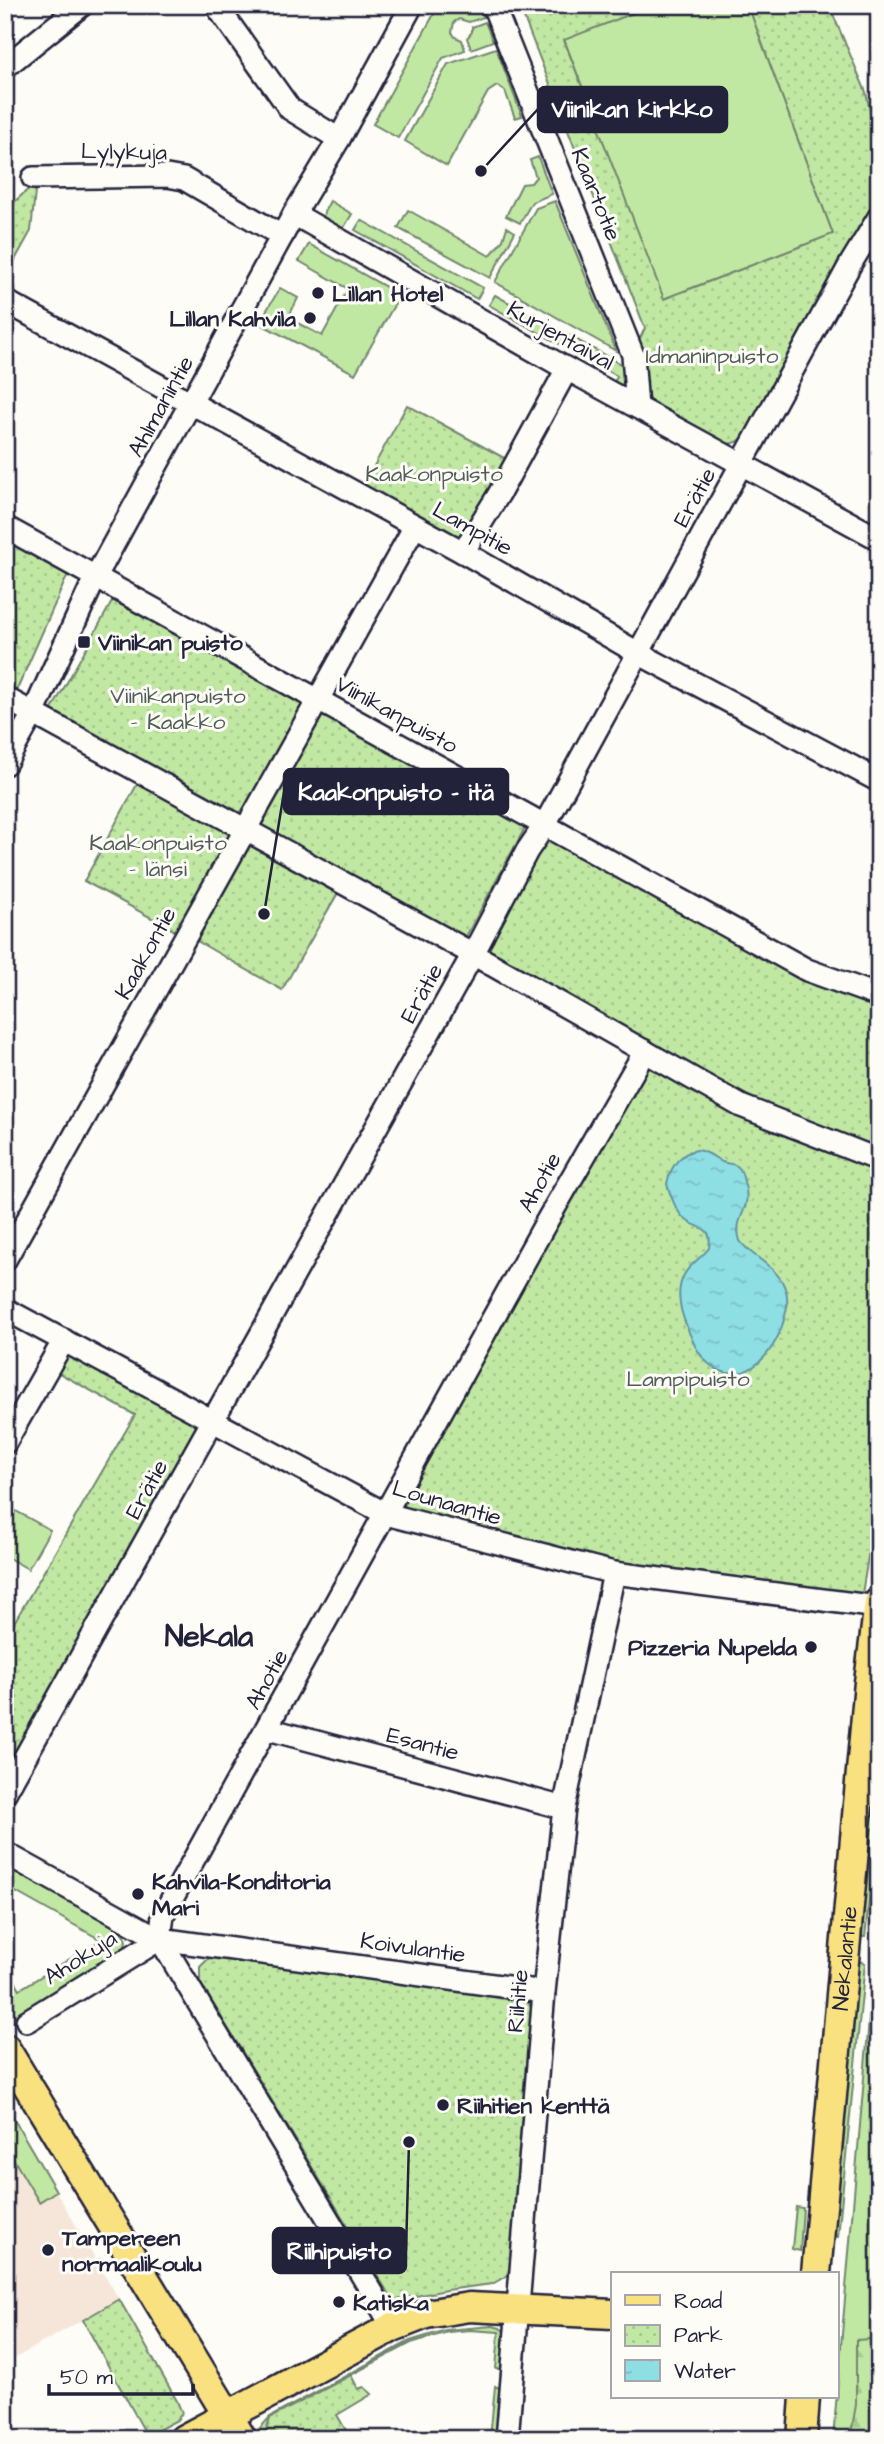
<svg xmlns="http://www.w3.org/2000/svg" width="884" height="2444" font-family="'Architects Daughter',sans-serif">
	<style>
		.built { fill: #f6e6da }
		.green { fill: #c1e8a3; stroke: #72856f; stroke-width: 2 }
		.forest { fill: url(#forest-firs); stroke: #72856f; stroke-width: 2 }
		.park { fill: url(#park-dots); stroke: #72856f; stroke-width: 2 }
		.water { fill: url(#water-ripples); stroke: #6393a0; stroke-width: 2 }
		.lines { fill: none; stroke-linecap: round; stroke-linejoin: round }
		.minor-casing { stroke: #22223b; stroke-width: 26 }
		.major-casing { stroke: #22223b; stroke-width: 33 }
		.minor { stroke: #fdfcf7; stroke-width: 21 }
		.major { stroke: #fae180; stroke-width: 28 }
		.poi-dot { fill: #22223b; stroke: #fdfcf7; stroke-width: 2.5 }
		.labels { text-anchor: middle; stroke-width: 6; stroke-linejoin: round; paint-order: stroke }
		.street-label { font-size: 23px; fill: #22223b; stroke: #fdfcf7 }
		.poi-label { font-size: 23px; font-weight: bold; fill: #22223b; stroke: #fdfcf7; text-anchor: start }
		.park-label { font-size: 23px; fill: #525d5a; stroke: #fdfcf7 }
		.district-label { font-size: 30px; font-weight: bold; fill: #22223b; stroke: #fdfcf7 }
		.leader { fill: none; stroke: #22223b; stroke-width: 2.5 }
		.callout-dot { fill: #22223b; stroke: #fdfcf7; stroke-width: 2.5 }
		.callout { fill: #22223b; stroke: #22223b; stroke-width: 2.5 }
		.callout-label { font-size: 24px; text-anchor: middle; font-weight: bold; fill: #fff }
	</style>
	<defs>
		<pattern id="forest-firs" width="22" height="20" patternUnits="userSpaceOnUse" patternTransform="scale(1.75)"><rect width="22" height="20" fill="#c1e8a3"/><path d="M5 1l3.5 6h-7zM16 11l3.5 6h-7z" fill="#a6c78d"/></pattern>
		<pattern id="park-dots" width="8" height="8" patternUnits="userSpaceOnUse" patternTransform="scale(1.75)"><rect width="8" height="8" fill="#c1e8a3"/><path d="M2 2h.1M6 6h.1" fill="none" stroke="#a6c78d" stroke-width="1.8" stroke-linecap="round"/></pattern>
		<pattern id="water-ripples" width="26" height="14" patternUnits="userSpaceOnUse" patternTransform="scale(1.75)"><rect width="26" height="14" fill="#8edfe4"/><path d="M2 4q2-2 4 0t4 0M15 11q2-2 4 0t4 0" fill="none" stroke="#7abfc4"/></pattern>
	</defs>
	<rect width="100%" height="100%" fill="#fdfcf7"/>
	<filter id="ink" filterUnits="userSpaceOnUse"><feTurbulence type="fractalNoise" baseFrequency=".0143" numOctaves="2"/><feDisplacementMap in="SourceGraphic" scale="14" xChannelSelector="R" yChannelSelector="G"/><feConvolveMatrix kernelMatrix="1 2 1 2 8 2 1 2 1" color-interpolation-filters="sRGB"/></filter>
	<g filter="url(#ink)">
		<!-- built -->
		<polygon class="built" points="5,2104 119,2299 5,2364"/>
		<!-- green -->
		<g class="green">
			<polygon points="439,5 479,5 484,17 469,22 459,19 454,22 452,32 455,37 462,40 465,50 443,58 398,138 373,124"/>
			<polygon points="654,5 748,5 833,234 663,299 564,39"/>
			<polygon points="485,22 493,41 471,49 467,38 472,32 472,27"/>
			<polygon points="496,48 522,116 515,118 505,91 497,86 488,92 447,166 405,141 448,64"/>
			<polygon points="538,157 552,194 532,202 520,223 506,216 522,184 531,183 536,177 530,160"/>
			<polygon points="330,201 352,214 340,234 323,221 324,212"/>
			<polygon points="555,201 616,351 495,282 536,208"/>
			<polygon points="408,210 490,256 503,240 507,227 515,232 490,278 398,228"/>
			<polygon points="361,220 483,288 477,299 355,230"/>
			<polygon points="309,244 400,295 355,374 259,323 280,288 298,298 288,318 322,336 348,289 299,261"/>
			<polygon points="495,295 628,368 625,384 613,385 617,376 489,305"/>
			<polygon points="5,1505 50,1530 28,1569 5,1556"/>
			<polygon points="873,1804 878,1806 879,1811 865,1937 860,1937"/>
			<path d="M5,1860l114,69c8,8 9,14 3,24l-106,64 -11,-17v-36l15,25 81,-49 -96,-54z"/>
			<polygon points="878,1960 879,2439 833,2439 874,1962"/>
			<polygon points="858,1961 865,1963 838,2237 833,2237"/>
			<polygon points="5,2104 56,2191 39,2202 5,2145"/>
			<polygon points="796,2207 803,2208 800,2251 792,2249"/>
			<polygon points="493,2326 500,2328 506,2333 503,2367 501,2369 496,2369 499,2332 470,2330 448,2332 411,2343 270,2418 264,2437 259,2429 270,2417 410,2341 446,2330"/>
			<polygon points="495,2386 501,2389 497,2439 490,2439"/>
		</g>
		<!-- forest -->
		<polygon class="forest" points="871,2339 879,2347 879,2439 850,2439 856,2405 856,2340"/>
		<!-- park -->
		<g class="park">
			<polygon points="519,5 654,5 564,40 664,299 833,234 748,5 829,5 866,92 879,154 879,201 845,257 747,435 737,442 724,445 645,401 636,347 645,328"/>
			<polygon points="36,182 31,231 5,278 5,197 11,205"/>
			<polygon points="407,405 506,459 460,542 362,488"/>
			<polygon points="5,536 69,572 16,692 5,686"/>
			<polygon points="114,598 306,705 243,819 51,711"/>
			<polygon points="319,711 526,826 464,940 256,825"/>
			<polygon points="140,779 233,830 177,932 84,881"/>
			<polygon points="549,835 809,980 879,1007 879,1147 771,1108 646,1042 486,952"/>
			<polygon points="247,838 339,891 282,990 190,937"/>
			<polygon points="649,1068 659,1070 879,1168 879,1489 862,1594 603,1560 407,1510 402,1500 640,1073"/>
			<polygon points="57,1344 199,1423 91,1623 5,1772 5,1638 135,1415 57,1372"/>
			<polygon points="220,1955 516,1995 527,2001 532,2009 510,2274 492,2284 446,2290 396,2300 390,2296 200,1982 200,1967 210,1957"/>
			<polygon points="119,2299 177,2401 182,2413 177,2420 147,2436 83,2320"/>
			<polygon points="351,2375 358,2389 364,2387 372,2394 337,2415 351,2439 265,2439 270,2418"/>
		</g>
		<!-- water -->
		<path class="water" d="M697,1150c11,1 16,7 25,12 5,2 12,1 16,5 4,3 5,10 6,15 10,30 -12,33 -4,59 13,18 39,25 46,50 3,11 0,22 -3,32 -9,31 -40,68 -74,41 -11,-9 -17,-24 -22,-37 -7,-16 -12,-35 -3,-52 6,-12 17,-16 25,-27 4,-23 -10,-18 -23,-28 -10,-7 -16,-26 -19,-36 3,-17 14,-32 30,-34z"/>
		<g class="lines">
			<defs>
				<g id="minor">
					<polyline points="216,5 290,109 339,139"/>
					<polyline points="493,5 633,355 637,407"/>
					<polyline points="5,67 82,5"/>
					<polyline points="33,178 167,176 184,179 282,236"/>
					<polyline points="294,214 567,369 879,539"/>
					<polyline points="5,301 463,552 638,653 879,781"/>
					<polyline points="5,527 807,970 879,996"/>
					<polyline points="463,552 499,494 567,369"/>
					<polyline points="5,698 473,954 741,1106 879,1160"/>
					<polyline points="5,764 33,714 95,578 294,214 339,139 412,5"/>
					<polyline points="5,1260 415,526"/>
					<polyline points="5,1309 386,1514 614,1573 878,1607"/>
					<polyline points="5,1443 64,1340"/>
					<polyline points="268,1729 564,1808"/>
					<polyline points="5,1793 473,954 527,851 544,826 851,263 879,217"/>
					<polyline points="5,1853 160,1939 544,1992"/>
					<polyline points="27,2021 160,1939"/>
					<polyline points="393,2327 160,1939 163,1915 544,1226 645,1051"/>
					<polyline points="507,2439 544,1992 564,1808 614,1573"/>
				</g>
				<g id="major">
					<polyline points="5,2048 242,2439"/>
					<path id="s1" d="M816,2274l53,-592 10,-80"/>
					<polyline points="184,2439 393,2327 426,2314 469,2307 613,2314"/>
					<polyline points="802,2439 805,2397"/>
				</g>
			</defs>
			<!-- minor casing -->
			<use href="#minor" class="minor-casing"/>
			<!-- major casing -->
			<use href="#major" class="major-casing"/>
			<!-- minor -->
			<use href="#minor" class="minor"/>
			<!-- major -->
			<use href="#major" class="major"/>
		</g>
	</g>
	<!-- markers -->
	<g class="poi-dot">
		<circle cx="318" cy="293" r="7"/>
		<circle cx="310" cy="318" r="7"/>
		<rect x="77" y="635" width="14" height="14" rx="3.5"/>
		<circle cx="811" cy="1647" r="7"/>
		<circle cx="138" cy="1894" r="7"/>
		<circle cx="443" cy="2105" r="7"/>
		<circle cx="48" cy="2250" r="7"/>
		<circle cx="339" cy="2302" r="7"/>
	</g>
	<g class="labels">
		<!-- street labels -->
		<g class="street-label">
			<text transform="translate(124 151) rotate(1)" y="8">Lylykuja</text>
			<text transform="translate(597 194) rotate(68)" y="8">Kaartotie</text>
			<text transform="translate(561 335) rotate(29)" y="8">Kurjentaival</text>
			<text transform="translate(160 406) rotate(-61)" y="8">Ahlmanintie</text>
			<text transform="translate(694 497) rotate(-61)" y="8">Erätie</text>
			<text transform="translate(473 528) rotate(29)" y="8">Lampitie</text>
			<text transform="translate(397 714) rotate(29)" y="8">Viinikanpuisto</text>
			<text transform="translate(145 953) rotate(-61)" y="8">Kaakontie</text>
			<text transform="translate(421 993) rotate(-61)" y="8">Erätie</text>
			<text transform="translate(539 1182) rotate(-61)" y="8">Ahotie</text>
			<text transform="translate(146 1489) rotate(-61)" y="8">Erätie</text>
			<text transform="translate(447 1502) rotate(16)" y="8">Lounaantie</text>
			<text transform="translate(266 1679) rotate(-61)" y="8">Ahotie</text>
			<text transform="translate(423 1743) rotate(15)" y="8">Esantie</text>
			<text transform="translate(413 1947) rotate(8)" y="8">Koivulantie</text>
			<text transform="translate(80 1957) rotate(-32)" y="8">Ahokuja</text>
			<text dy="8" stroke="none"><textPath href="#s1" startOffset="317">Nekalantie</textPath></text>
			<text transform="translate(517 2001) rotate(-85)" y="8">Riihitie</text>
		</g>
		<!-- poi labels -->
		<g class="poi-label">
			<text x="332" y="301">Lillan Hotel</text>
			<text x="296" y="326" text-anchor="end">Lillan Kahvila</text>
			<text x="98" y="650">Viinikan puisto</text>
			<text x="797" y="1655" text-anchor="end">Pizzeria Nupelda</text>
			<text x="152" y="1889">Kahvila-Konditoria<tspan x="152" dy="26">Mari</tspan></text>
			<text x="457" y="2113">Riihitien kenttä</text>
			<text x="62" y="2245">Tampereen<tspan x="62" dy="26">normaalikoulu</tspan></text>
			<text x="353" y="2310">Katiska</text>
		</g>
		<!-- park labels -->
		<g class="park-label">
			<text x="712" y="363">Idmaninpuisto</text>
			<text x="434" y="481">Kaakonpuisto</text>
			<text x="178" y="703">Viinikanpuisto<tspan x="178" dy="26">- Kaakko</tspan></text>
			<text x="158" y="850">Kaakonpuisto<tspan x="158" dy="26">- länsi</tspan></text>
			<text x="688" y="1386">Lampipuisto</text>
		</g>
		<!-- district labels -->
		<g class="district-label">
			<text x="209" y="1646">Nekala</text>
		</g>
	</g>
	<!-- callouts -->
	<path class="leader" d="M481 171L538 109M264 914L284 792M409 2142L406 2251"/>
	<g class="callout-dot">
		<circle cx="481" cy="171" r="7"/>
		<circle cx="264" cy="914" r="7"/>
		<circle cx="409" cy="2142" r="7"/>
	</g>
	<g class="callout">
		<rect x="538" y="87" width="189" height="45" rx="7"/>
		<rect x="284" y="769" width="224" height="45" rx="7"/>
		<rect x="273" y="2228" width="133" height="45" rx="7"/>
	</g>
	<g class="callout-label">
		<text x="632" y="117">Viinikan kirkko</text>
		<text x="396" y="800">Kaakonpuisto - itä</text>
		<text x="339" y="2259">Riihipuisto</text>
	</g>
	<!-- margin -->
	<rect width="884" height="2444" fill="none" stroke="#fdfcf7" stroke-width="28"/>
	<rect x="14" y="14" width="856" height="2416" fill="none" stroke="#22223b" stroke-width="2.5" filter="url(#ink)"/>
	<!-- legend -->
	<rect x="611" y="2272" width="228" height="126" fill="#fdfcf7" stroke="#a5a5ac" stroke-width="2"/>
	<rect x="625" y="2295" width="35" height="10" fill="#fae180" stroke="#a5a5ac" stroke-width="2"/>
	<text x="674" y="2308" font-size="21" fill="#22223b">Road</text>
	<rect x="625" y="2325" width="35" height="21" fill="url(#park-dots)" stroke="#a5a5ac" stroke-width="2"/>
	<text x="674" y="2342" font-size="21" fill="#22223b">Park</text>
	<rect x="625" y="2360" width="35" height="21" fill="url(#water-ripples)" stroke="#a5a5ac" stroke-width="2"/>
	<text x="674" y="2378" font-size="21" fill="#22223b">Water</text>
	<!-- scale -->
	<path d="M49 2384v10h144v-10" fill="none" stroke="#22223b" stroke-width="3.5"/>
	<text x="60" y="2384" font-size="21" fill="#22223b" stroke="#fdfcf7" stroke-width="5" paint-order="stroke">50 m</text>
</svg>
